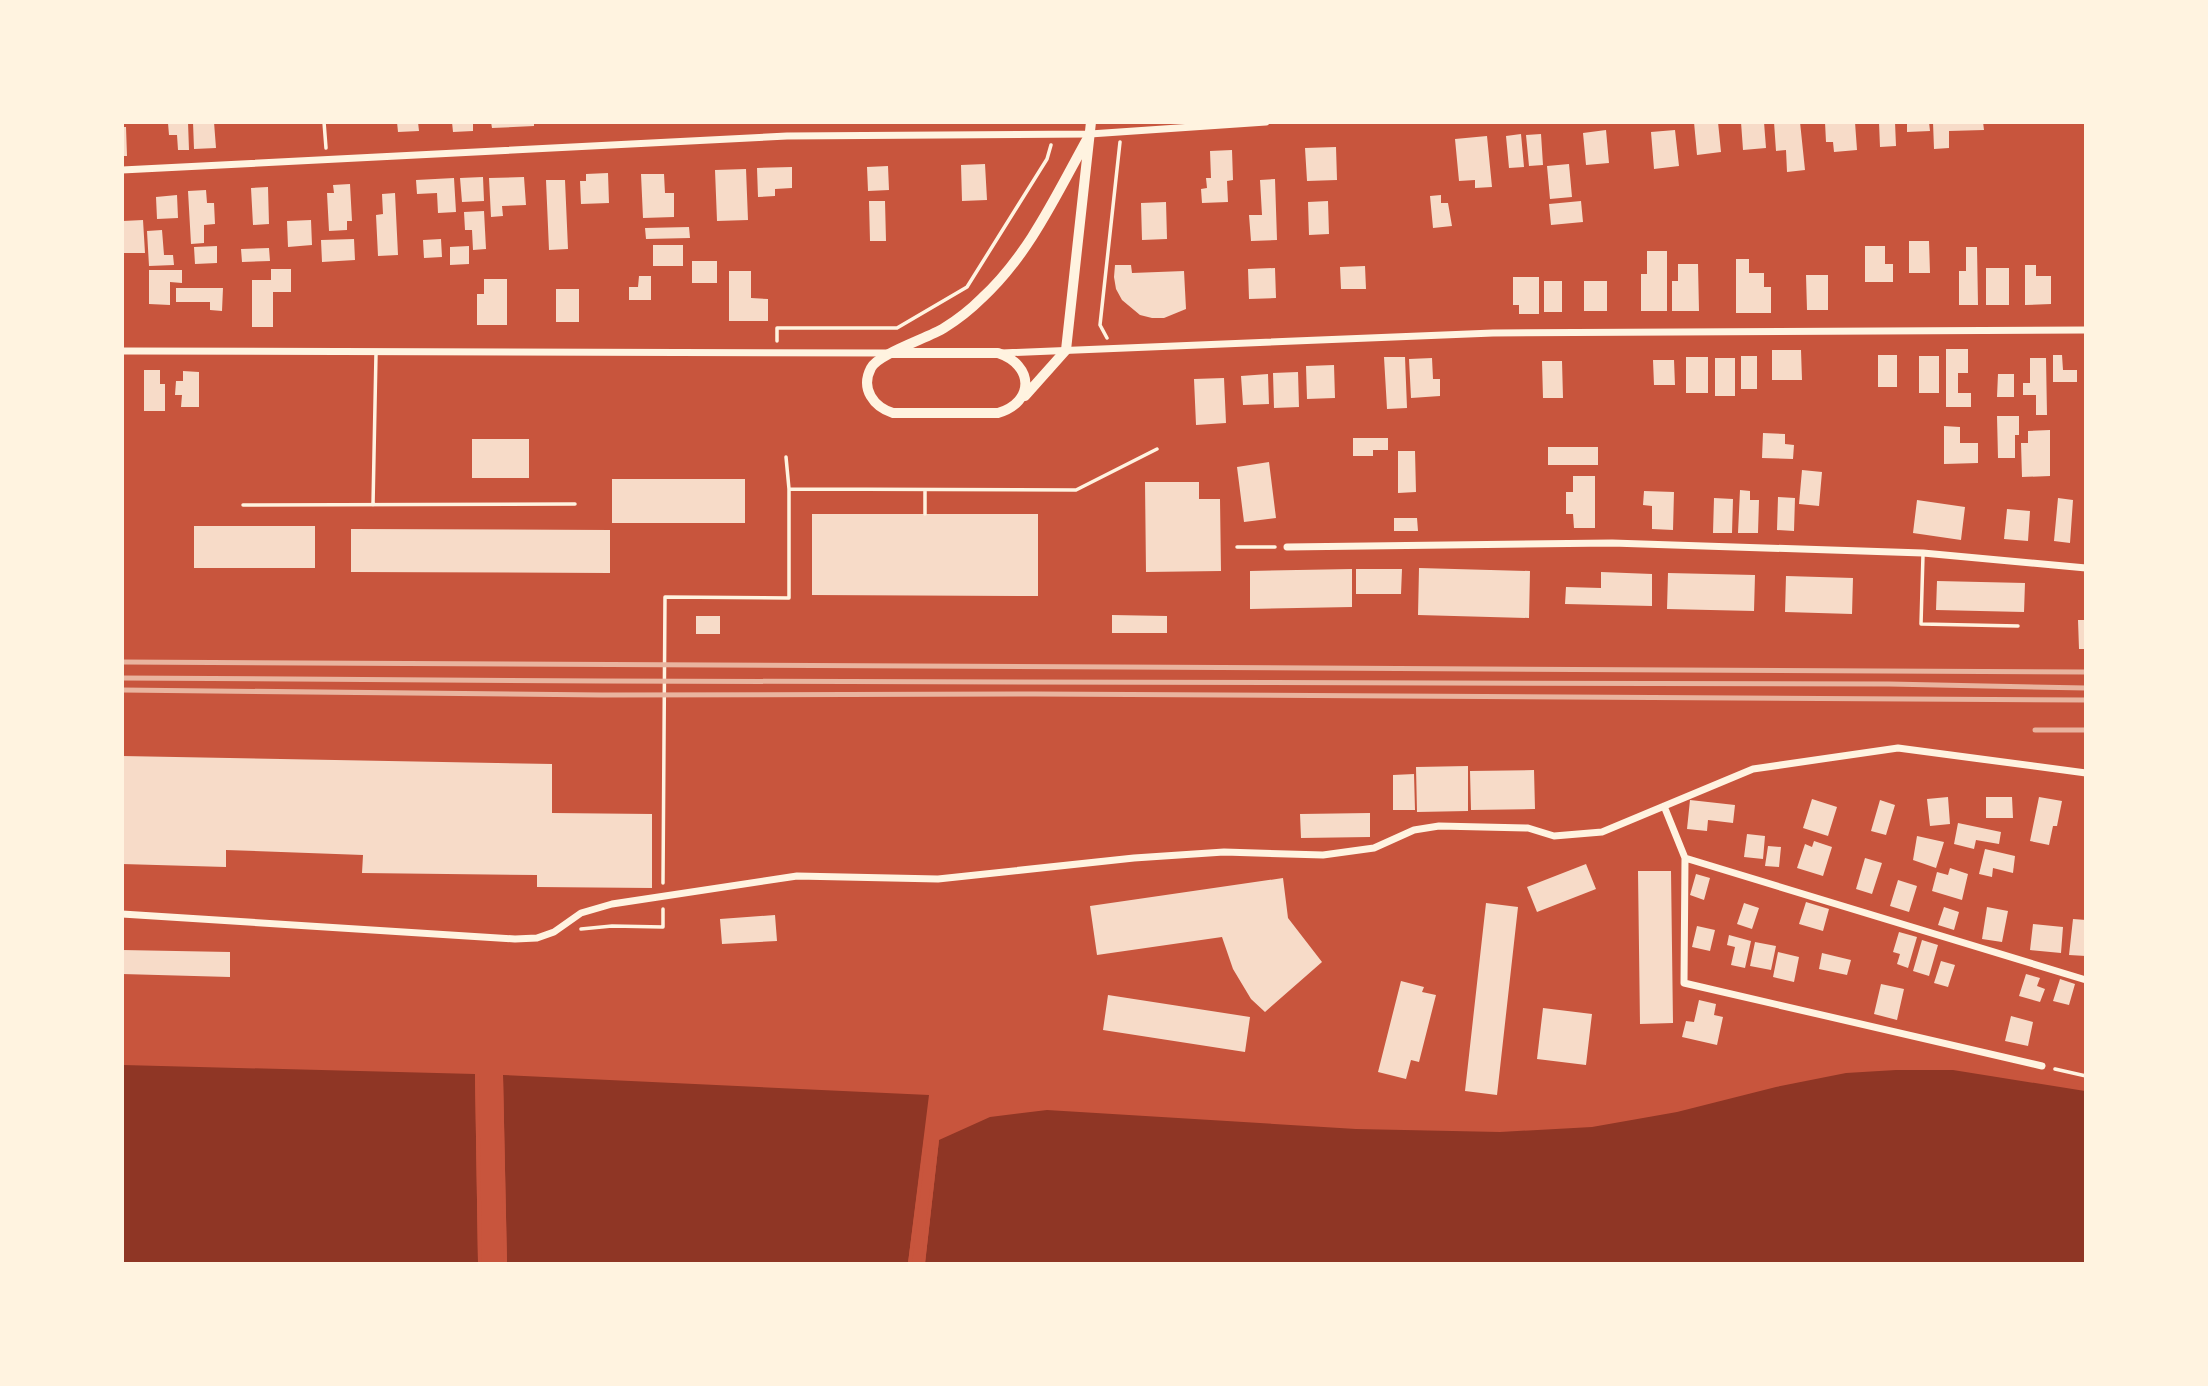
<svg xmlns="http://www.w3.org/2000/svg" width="2208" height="1386" font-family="Bitter,serif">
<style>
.water{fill:#8f3625}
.pier{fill:#c8553d}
.building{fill:#f7dbc8}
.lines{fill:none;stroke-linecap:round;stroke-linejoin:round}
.path{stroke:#fff3e0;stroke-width:3.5}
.service{stroke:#fff3e0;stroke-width:3.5}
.minor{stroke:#fff3e0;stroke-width:7}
.tertiary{stroke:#fff3e0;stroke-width:10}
.rail{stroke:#e9b49f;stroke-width:5}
</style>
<rect width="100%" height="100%" fill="#c8553d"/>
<path class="water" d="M123,1065L475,1074L478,1263L123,1264Z
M1896,1070H1953L2085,1091V1263L925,1264L939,1140L990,1117L1047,1110L1356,1129L1500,1132L1592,1127L1677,1112L1776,1087L1846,1073Z
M503,1075L929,1095L908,1263H507Z"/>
<path class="pier" d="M475,1074H479L482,1264L478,1263Z
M500,1075H503L507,1264H504Z
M924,1139H927L912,1264L908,1263Z
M936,1140H939L925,1263L921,1264Z"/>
<path class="building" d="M188,122L189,150H178L177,135H169L168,123Z
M193,122H214L216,148L194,149Z
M397,122H418L419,131L398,132Z
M452,122H473V131L453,132Z
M491,122H534V126L492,128Z
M1694,122H1718L1721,152L1697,155Z
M1741,122H1764L1766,148L1743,150Z
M1774,122H1800L1805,170L1787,172L1786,150L1776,151Z
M1825,122H1855L1857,150L1834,152L1833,142H1826Z
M1879,122H1895L1896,146L1880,147Z
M1907,122H1929L1930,131L1907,132Z
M1933,122H1983L1984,130L1949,131V148L1934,149Z
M122,127H126L127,156H122Z
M1606,130L1609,163L1586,165L1583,133Z
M1675,130L1679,166L1654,169L1651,132Z
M1521,134L1524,167L1509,168L1506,136Z
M1541,134L1543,165L1529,166L1526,135Z
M1487,136L1492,187L1475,188V180L1459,181L1455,139Z
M1336,147L1337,180L1307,181L1305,148Z
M1232,150L1233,180L1227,181L1228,202L1202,203L1201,189L1207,188L1206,178H1211L1210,151Z
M985,164L987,200L962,201L961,165Z
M1569,164L1572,197L1550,199L1547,166Z
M888,166L889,190L868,191L867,167Z
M792,167V188L775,189V196L758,197L757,168Z
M746,169L748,220L717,221L715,170Z
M608,173L609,203L581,204L580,181H586V174Z
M641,174H664L665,193H674V217L643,218Z
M483,177L484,201L462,202L460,178Z
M524,177L526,205L502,206L503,216L491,217L489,178Z
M454,178L456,212L438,213L437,193L417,194L416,180Z
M1275,179L1277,240L1251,241L1249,215H1262L1260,180Z
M546,180H565L568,249L549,250Z
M350,184L352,221H347V230L329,231L327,193H334L333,185Z
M268,187L269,224L253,225L251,188Z
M206,190L207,203H214L215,224L204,225V243L191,244L188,191Z
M395,193L398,255L378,256L376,215L383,214L382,194Z
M177,195L178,218L157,219L156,197Z
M1441,195V203H1448L1452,226L1433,228L1430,196Z
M869,201H885L886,241H870Z
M1328,201L1329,234L1309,235L1308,202Z
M1581,201L1583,222L1551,225L1549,204Z
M1166,202L1167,239L1142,240L1141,203Z
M484,211L486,249L473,250L472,230H465L464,212Z
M143,220L145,253H124L123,221Z
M311,220L312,245L288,247L287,221Z
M689,227L690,238L646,239L645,228Z
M162,230L164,255H173L174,265L149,266L147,231Z
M354,239L355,260L322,262L321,240Z
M441,239L442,257L424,258L423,240Z
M1909,241H1929L1930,273H1909Z
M653,245H683V266H653Z
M217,246V263L195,264L194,247Z
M469,246V264L450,265V247Z
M1865,246H1885V264H1893V282H1865Z
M1966,247H1977L1978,305H1959V271H1966Z
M269,248L270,261L242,262L241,249Z
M1647,251H1667V311H1641V274H1647Z
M1736,259H1749V273H1764V287H1771V313H1736Z
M692,261H717V283H692Z
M1678,264H1698L1699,311H1672V281H1678Z
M1115,265H1131L1132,273L1184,271L1186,309L1164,318H1152L1140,315L1122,300L1116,289L1114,277Z
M2025,265H2036V276H2051V304L2025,305Z
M1365,266L1366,289H1341L1340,267Z
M1275,268L1276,298L1249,299L1248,269Z
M1986,268H2009V305H1986Z
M271,269H291V292H273V327H252V280H271Z
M149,270H182V283L170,282V305L149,304Z
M729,271H751V298L768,299V321H729Z
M1806,275H1828V310H1807Z
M639,276H651V300H629V287H638Z
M1513,277H1539V314H1519V305H1513Z
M484,279H507V325H477V294H484Z
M1544,281H1562V312H1544Z
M1584,281H1607V311H1584Z
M176,288H223L222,311L210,310V302H176Z
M556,289H579V322H556Z
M1946,349H1968V373H1958V393H1971V407H1946Z
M1772,350H1801L1802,380H1772Z
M1878,355H1897V387H1878Z
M2053,355H2062L2063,370H2077V382H2053Z
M1741,356H1757V389H1741Z
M1919,356H1939V393H1919Z
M1384,357H1405L1407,408L1387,409Z
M1686,357H1708V393H1686Z
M1432,358L1433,379H1440V396L1411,398L1409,359Z
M1715,358H1735V396H1715Z
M2030,358H2046L2047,415H2036V395H2023V383H2030Z
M1653,360H1674L1675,385H1654Z
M1542,361H1562L1563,398H1543Z
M1334,365L1335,398L1307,399L1306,366Z
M144,370H160V384H165V411H144Z
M183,371L199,372V407H181L182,395H175L176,381H183Z
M1298,372L1299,407L1274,408L1273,373Z
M1268,374L1269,404L1243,405L1241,376Z
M1998,374H2014V397H1997Z
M1224,378L1226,423L1196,425L1194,379Z
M1997,416H2019V435H2015V458H1998Z
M1944,426L1960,427V443H1978V463L1944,464Z
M2050,430V476L2022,477L2021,443H2028V431Z
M1763,433L1785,434V444L1794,445L1793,459L1762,458Z
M1353,438H1388V450H1373V456H1353Z
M472,439H529V478H472Z
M1548,447H1598V465H1548Z
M1398,451H1415L1416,492L1398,493Z
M1269,462L1276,518L1244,522L1237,467Z
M1802,470L1822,472L1819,506L1799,504Z
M1573,476H1595V528H1574L1573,514H1566V492H1573Z
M612,479H745V523H612Z
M1145,482H1199V499H1220L1221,571L1146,572Z
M1740,490L1750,491V500H1759L1758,533H1738Z
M1644,491L1674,492L1673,530L1652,529V506L1643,505Z
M1778,497L1795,498L1794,531L1777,530Z
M1714,498L1733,499L1732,533H1713Z
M2058,498L2073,500L2070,543L2054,541Z
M1917,500L1965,507L1961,540L1913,533Z
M2007,509L2030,511L2028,541L2004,539Z
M812,514H1038V596L812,595Z
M1394,518H1417L1418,531H1394Z
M194,526H315V568H194Z
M351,529L610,530V573L351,572Z
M1419,568L1530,571L1529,618L1418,615Z
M1352,569V607L1250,609V571Z
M1356,569H1402L1401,594H1356Z
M1601,572L1652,574V606L1565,604L1566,587L1601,588Z
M1668,573L1755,575L1754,611L1667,609Z
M1786,576L1853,578L1852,614L1785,612Z
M1937,581L2025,583L2024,612L1936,610Z
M1112,615L1167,616V633H1112Z
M696,616H720V634H696Z
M2078,620H2086V649H2079Z
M122,756L552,764V813L652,814V888L537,887V875L362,873L363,855L226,850V867L122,864Z
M1468,766V811L1417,812L1416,767Z
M1534,770L1535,809L1471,810L1470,771Z
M1414,774L1415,810H1393V775Z
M1948,797L1950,824L1930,826L1927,799Z
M1986,797H2012L2013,818H1986Z
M2039,797L2062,801L2057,826H2053L2049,845L2030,841Z
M1812,799L1837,807L1828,836L1803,828Z
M1690,800L1735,805L1733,823L1708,820L1707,831L1687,829Z
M1880,800L1895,805L1886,835L1871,831Z
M1370,813V837L1301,838L1300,814Z
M1958,823L2001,832L1999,844L1976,840L1974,849L1954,844Z
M1747,834L1765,836L1763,859L1744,857Z
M1917,836L1944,842L1936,868L1913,860Z
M1814,841L1832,847L1823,876L1797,868L1805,844L1812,847Z
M1768,846L1781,847L1779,867L1765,866Z
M1985,849L2015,856L2013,873L1993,868L1992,877L1979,874Z
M1865,858L1882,863L1872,894L1856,889Z
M1586,864L1596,889L1537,912L1527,887Z
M1950,868L1968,874L1962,900L1932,891L1937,872L1948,875Z
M1638,871H1671L1673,1023L1640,1024Z
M1696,874L1710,878L1704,900L1690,895Z
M1283,878L1288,918L1322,962L1265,1012L1251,999L1233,969L1222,937L1097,955L1090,906Z
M1898,880L1917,886L1909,912L1890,906Z
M1806,902L1829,909L1823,931L1799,924Z
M1486,903L1518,907L1497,1095L1465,1091Z
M1744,903L1759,908L1752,929L1737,924Z
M1944,907L1959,912L1954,930L1938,925Z
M1987,907L2008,911L2002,942L1982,939Z
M775,915L777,941L722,944L720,919Z
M2073,919L2086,920V956L2069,955Z
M2033,924L2063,927L2061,953L2030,950Z
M1697,926L1715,930L1710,951L1692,947Z
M1899,932L1917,937L1908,968L1897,964L1900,954L1893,952Z
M1729,935L1751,941L1745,968L1731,965L1735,947L1727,945Z
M1922,940L1938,945L1929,976L1913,971Z
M1755,942L1776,946L1771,970L1750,966Z
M122,950L230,952V977L122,974Z
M1778,952L1799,957L1794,982L1773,977Z
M1822,953L1851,960L1847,975L1819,969Z
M1941,961L1955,965L1948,987L1934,983Z
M2026,974L2040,978L2037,986L2045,989L2040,1002L2019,996Z
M2060,979L2075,984L2069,1005L2053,1001Z
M1401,981L1424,987L1422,992L1436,995L1419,1062L1411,1060L1406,1079L1378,1072Z
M1881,984L1904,989L1897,1020L1874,1014Z
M1108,995L1250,1017L1245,1052L1103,1030Z
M1699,1000L1716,1004L1714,1015L1723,1017L1717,1045L1682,1037L1686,1021L1694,1022Z
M1543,1008L1592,1014L1586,1065L1537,1059Z
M2011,1016L2033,1022L2028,1046L2005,1041Z"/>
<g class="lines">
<path class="path" d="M324,122L326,148
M1107,338L1100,325L1120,142
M777,341V328H897L967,287L1047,159L1051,145
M789,489L1076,490L1157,449
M925,490V514
M1237,547H1275
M663,883L665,597L789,598V489L786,457
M581,929L612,926L663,927V909
M2055,1069L2086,1076"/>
<path class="service" d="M243,505L575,504
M373,505L376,354
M1923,555L1921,624L2018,626"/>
<path class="minor" d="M122,170L787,136L1090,134L1266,122
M122,351L888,353
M1002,353L1493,333L2086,330
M1287,547L1612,543L1923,553L2086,568
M1664,806L1685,858L1684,983L2042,1066
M1685,858L2086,980
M122,914L515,939L537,938L554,932L581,913L612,904L797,876L938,879L1134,858L1224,852L1323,855L1374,848L1414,830L1439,826L1528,828L1554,836L1602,832L1753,769L1898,748L2086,773"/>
<path class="tertiary" d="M893,353H998C1034,365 1035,402 998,413H893C874,407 860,389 871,368C878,354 928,338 944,328C957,320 971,309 982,298C1030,254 1058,191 1090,134
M1025,396L1066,350L1091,122"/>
<path class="rail" d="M122,662L2086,672
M122,678L602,681L1889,684L2086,688
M122,690L602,695L1035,694L2086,700
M2035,730H2086"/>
</g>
<rect width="2208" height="1386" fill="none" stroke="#fff3e0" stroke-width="248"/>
</svg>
